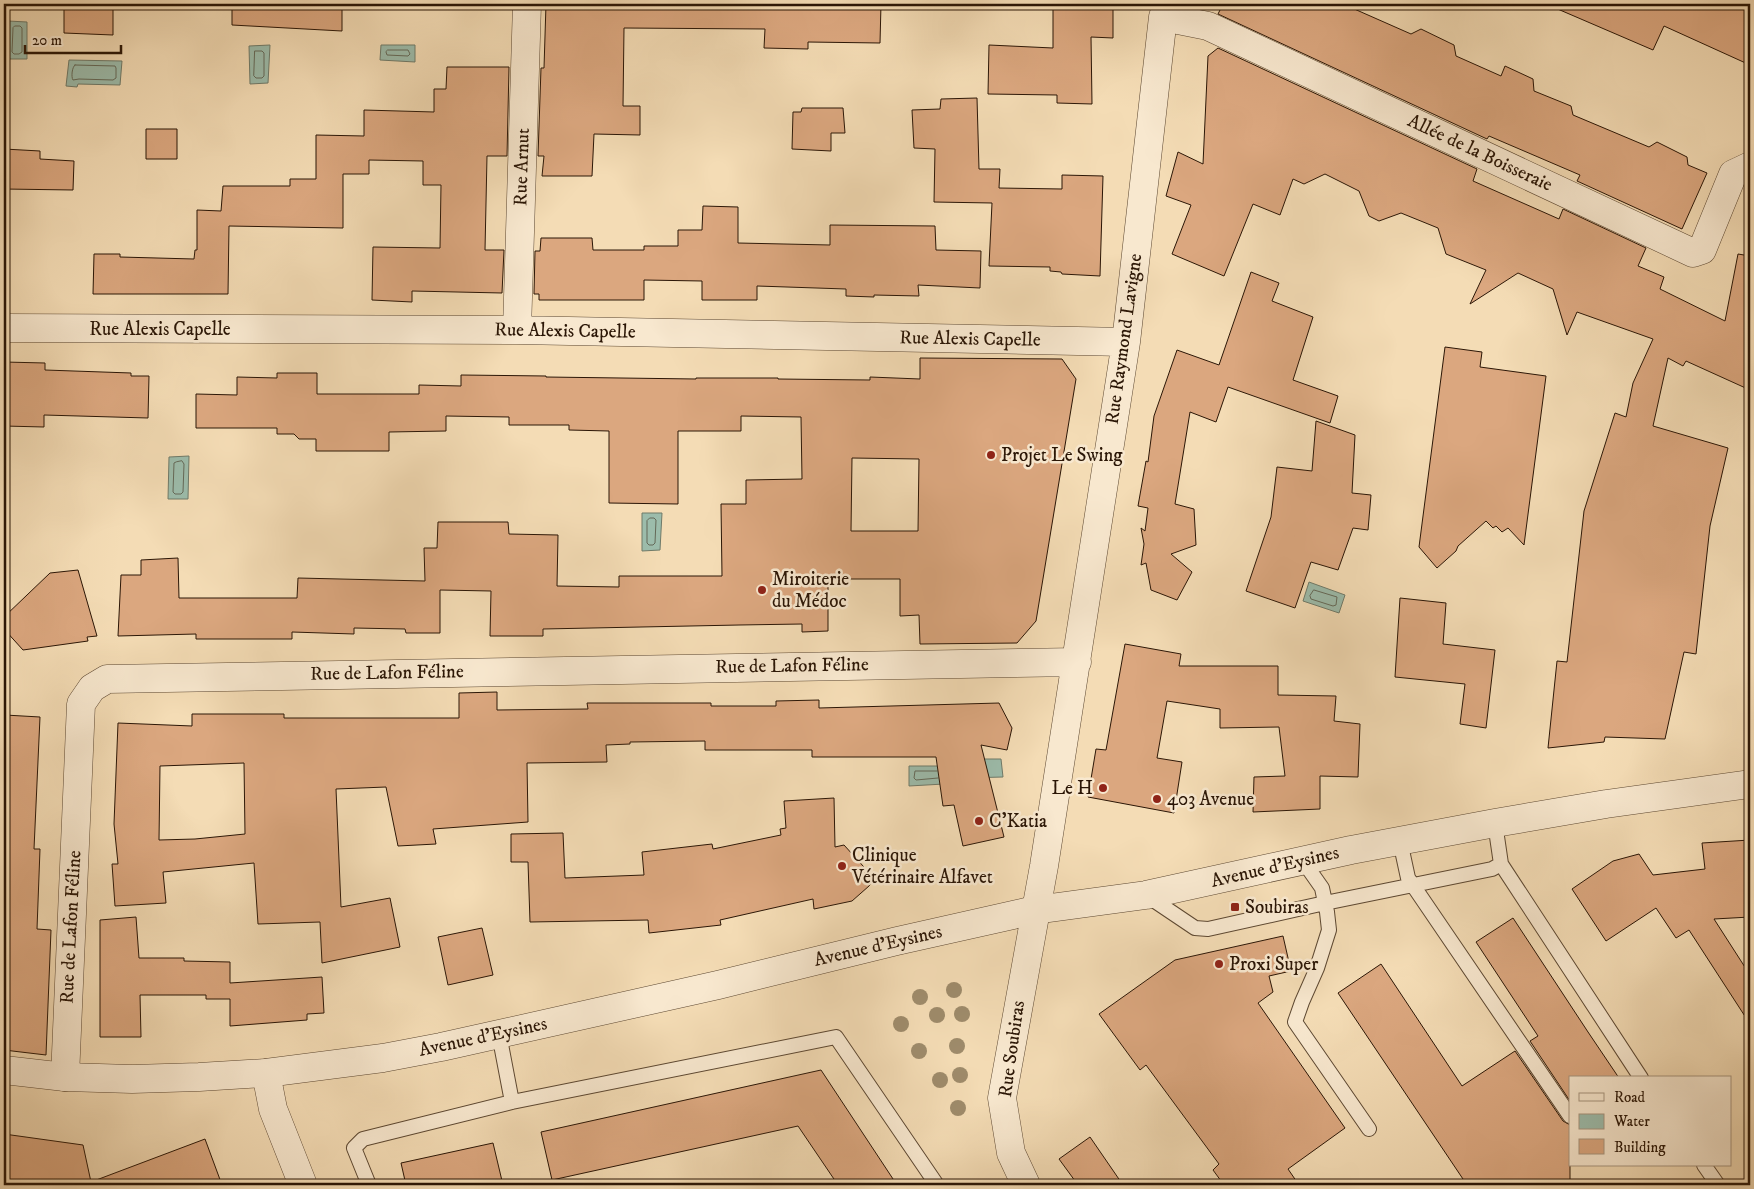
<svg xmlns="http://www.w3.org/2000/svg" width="1754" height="1189" font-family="'IM FELL DW Pica',serif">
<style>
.water{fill:#9cbcab;stroke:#6f7a69}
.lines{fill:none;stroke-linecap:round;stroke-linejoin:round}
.shore{stroke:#646958;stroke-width:1}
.building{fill:#dba77f;stroke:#2b1606;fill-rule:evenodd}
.service-casing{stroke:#5d4832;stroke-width:16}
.minor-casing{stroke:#5d4832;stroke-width:29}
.tertiary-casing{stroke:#5d4832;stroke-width:29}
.service{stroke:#f8e8cf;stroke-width:14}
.minor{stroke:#f8e8cf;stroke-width:28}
.tertiary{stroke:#f8e8cf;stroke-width:28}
.tree{fill:#9e8b6b}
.poi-dot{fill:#8f2418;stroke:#f8e8cf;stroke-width:2}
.labels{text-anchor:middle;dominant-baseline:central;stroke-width:5;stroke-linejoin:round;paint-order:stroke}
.street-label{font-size:19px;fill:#2b1606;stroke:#f8e8cf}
.poi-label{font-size:19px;fill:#2b1606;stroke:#f8e8cf;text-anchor:start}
</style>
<rect width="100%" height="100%" fill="#f4dcb5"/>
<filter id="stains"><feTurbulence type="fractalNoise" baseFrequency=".004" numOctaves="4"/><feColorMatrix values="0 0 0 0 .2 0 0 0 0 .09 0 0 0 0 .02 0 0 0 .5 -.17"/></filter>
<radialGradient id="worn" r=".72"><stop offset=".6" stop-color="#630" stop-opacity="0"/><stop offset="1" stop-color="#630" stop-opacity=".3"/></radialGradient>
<path class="water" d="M8,21L27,22V59H7Z
M270,45L268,83L250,84L249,46Z
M381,45H415V62L380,60Z
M69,60L122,61L120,85L78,84L77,87L66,86Z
M189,456L188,499H168L169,457Z
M642,513H662L660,550L642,551Z
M1309,582L1345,595L1339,613L1303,601Z
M964,759H1001L1003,777L965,778Z
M909,766H942L944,784L909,786Z"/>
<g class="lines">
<path class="shore" d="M15,26H20L22,28V52L19,54H14L12,52L13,28Z
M388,50H408L410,54L408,56L387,55L386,52Z
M255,51H262L264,53V76L262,78H256L254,76Z
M75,65L115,66L116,68V78L113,80L79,79L73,80C71,77 72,67 75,65Z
M182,461L184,464L183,492L181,494H175L173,492L174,463L176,462Z
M650,518H654L656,520L655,543L653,545H649L647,543V521Z
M1314,590L1337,597L1336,605L1333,606L1311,599L1310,596Z
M937,771H915L914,778L916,780L938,778"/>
</g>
<path class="building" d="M64,4H113V35L64,33Z
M232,4H342V31L232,25Z
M546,4H881L880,43L808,42V49L764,48L765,29L624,28L623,106H640V135L594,134L592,176H542L544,156H538L541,68H544Z
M1053,4H1113V38L1091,37L1092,104L1057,103V95L988,94L989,45L1053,48Z
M1223,4H1343L1411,34L1421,29L1454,45L1456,56L1501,76L1505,66L1533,79L1534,91L1571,106L1573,115L1649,147L1657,142L1687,157L1688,165L1707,173L1682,229L1577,181L1580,175L1489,136L1487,139L1218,14Z
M1546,4H1750V65L1664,26L1653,50Z
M1218,48L1477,169L1473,181L1559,219L1563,209L1646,248L1638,266L1664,277L1660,289L1725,321L1738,254L1750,256V390L1686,361L1683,366L1668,358L1653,426L1728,448L1710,526L1696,654L1684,652L1665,739L1605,737L1604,742L1548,748L1557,661L1567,662L1584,511L1615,413L1626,417L1633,383L1653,339L1577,312L1567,335L1553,289L1518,273L1470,304L1486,270L1446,254L1438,228L1401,213L1379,221L1369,216L1359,191L1325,174L1304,184L1293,179L1280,215L1253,204L1224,276L1172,254L1191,205L1166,196L1178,152L1203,164L1208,56Z
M447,67H509L507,156H487L485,250H504L502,293L412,291V302L372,300L373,247L440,248L441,185H423V161L369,160V174H343V228L229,226L228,294H93L94,254H120V257L194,259L195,250H197V210L221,211L223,186H290V179H316V135L364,136V110L434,112V89H446Z
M977,98L979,169H1000L999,188L1062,189V175L1103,176L1100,276L1062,274L1061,272L1050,271V267L989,266L992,203L934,202L935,149L914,148L912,110L940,109L941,99Z
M802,108H843L845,133H831V151L792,149L793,112H801Z
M146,129H177V159H146Z
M4,149L40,151V159L74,161L73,190L4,189Z
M703,206L738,207V243L830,245V225L935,226L936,250L981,251L980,288L918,285L919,296L874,295V297L846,296V289L757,286V300H702V281L644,280V300H539V294H534L535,251H540L541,238H592L593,250H644V246H678V230H702Z
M1251,272L1279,283L1272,301L1313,317L1293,380L1338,396L1330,423L1228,387L1216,422L1190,412L1175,504L1194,509L1196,545L1171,554L1192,572L1177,600L1151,590L1146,563L1141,565L1144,544L1141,528L1145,531L1148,508L1138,506L1146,461L1148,462L1154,416L1177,350L1219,365Z
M1445,347L1482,352L1480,367L1546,376L1524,545L1508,528L1502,532L1496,526L1493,528L1486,521L1458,546L1456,551L1437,568L1419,547Z
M920,358L1062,359L1076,379L1036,621L1017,643L920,644L919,615L900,616V579H828V631L802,632V624L739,625L543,629V636H490L491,591L440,590V633H406L405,629L354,628V634L292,632V639H196V634L118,636L121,575H141V560L178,558L179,598H297L298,578L425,581L424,548H437L438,522H508L509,534L558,535L557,586L619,587V576H722L721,504H746V480L802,479L801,417L741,416V431H678V504L609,503V431L569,430V425H509V417L446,416V431L389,432V451H316V439H299L294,434H277V428H196V394L237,395V377L277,378V373H317V394H419V385L461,386V375L546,376V377L696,379V378H778V379L870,380V377L920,379ZM852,458L919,459L918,531H851Z
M4,362L45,363V370L131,373V376H149L148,418L44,415V427L4,426Z
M1316,421L1355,435L1352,493L1371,495L1368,530L1353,528L1338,570L1311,562L1295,608L1246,591L1271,517L1277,467L1312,471Z
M78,570L97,636L87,637L88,641L23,650L4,629V617L50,573Z
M1400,598L1446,603L1443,644L1495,650L1486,728L1460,724L1465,684L1395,677Z
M1125,644L1181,654L1179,666H1278V695L1336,696L1334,721L1360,724L1358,777L1320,776V809L1253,812L1254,777L1285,776L1279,727L1220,728V709L1167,701L1157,758L1182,762L1174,813L1088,797L1096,749L1106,750Z
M497,692V710L588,709L587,703H711V706H776V701L819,700V708L999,703L1012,728L1007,750L981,745L1004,837L963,846L954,805L943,806L936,757H812V750H705V741L630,742V744L606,745L607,762L527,763L528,822L433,829L436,844L398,846L386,787L336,789L341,907L390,898L400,947L322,963L320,922L258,924L254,863L163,872L166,903L115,906L112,864H118L114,824L118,723L192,726V714H284V718H459V693ZM244,763L245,834L195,839L159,840L160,766Z
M5,715L40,717L34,849H40L37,929L51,930L46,1055L4,1050V732Z
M834,798L835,847L844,845L873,877L869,881L871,883L869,886L852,901L814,909L813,899L720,920L721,925L649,933L648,920L530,922L528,862H511V834L563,833L565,878L644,875L642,852L712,844L713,849L781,835L780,829L786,828L784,801Z
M1750,840V917L1714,919L1750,975V1024L1689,930L1676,938L1656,908L1606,941L1572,889L1613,861L1639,854L1653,875L1705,869L1702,843Z
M136,917L139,958H184V961L230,962V983L322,977L324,1013L307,1014V1020L230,1026V999H206V995H140L141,1037H100V920Z
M1513,918L1588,1032L1619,1078H1570V1101L1530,1041L1538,1036L1476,942Z
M482,928L493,975L448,985L438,937Z
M1283,936L1291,971L1269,976L1273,992L1258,1003L1345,1128L1288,1169L1299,1185H1224L1213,1170L1219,1164L1146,1065L1140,1070L1099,1014L1175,960Z
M1381,964L1462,1086L1515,1051L1563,1121L1570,1125V1185H1467L1338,993Z
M821,1070L897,1185H838L798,1126L552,1180L541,1132Z
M4,1134L83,1145L91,1182L205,1139L222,1185H4Z
M1090,1137L1123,1185H1078L1059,1159Z
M493,1143L503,1185H406L401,1163Z"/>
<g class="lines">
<g class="service-casing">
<path id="service" d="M1495,823L1501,864L1641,1078
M1400,841L1408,878L1570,1116
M1303,861L1322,888L1327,912L1329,930L1317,968L1302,1002L1295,1022L1369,1129
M1146,895L1195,928L1208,929L1325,903L1492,869L1501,864
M499,1034L512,1102
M1704,1165L1718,1185
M369,1185L354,1148L363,1139L512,1102L836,1037L937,1185"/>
</g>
<g class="minor-casing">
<path id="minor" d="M1163,17L1208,26L1693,253L1702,250L1733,174L1750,166
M4,328L517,330L1126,342
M517,330L527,4
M266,1073L273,1109L303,1185
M65,1077L81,704L92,688L107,679L1077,662
M1026,1185L1011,1153L1002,1098L1044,866L1126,342L1163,17L1167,4"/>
</g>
<g class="tertiary-casing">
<path id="tertiary" d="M4,1070L65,1077L132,1079L199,1077L266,1073L383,1058L441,1047L718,985L897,941L1035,910L1146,895L1351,850L1495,823L1606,804L1750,784"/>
</g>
<use href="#service" class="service"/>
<use href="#minor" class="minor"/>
<use href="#tertiary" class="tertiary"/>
</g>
<g class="tree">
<circle cx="954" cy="990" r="8"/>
<circle cx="920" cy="997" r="8"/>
<circle cx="962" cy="1014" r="8"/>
<circle cx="937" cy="1015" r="8"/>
<circle cx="901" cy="1024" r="8"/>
<circle cx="957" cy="1046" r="8"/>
<circle cx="919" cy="1051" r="8"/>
<circle cx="960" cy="1075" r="8"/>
<circle cx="940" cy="1080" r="8"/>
<circle cx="958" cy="1108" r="8"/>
</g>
<g class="poi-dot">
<circle cx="991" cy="455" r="5"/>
<circle cx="762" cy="590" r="5"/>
<circle cx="1103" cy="788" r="5"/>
<circle cx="1157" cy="799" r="5"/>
<circle cx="979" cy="821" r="5"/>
<circle cx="842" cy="866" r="5"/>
<rect x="1230" y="902" width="10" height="10" rx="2.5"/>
<circle cx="1219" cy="964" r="5"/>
</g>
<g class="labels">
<g class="street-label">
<text transform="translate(1480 153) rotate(25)">Allée de la Boisseraie</text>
<text transform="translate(522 167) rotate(-88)">Rue Arnut</text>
<text x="160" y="329">Rue Alexis Capelle</text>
<text transform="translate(565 331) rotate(1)">Rue Alexis Capelle</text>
<text transform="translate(970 339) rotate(1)">Rue Alexis Capelle</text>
<text transform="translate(1124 339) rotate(-82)">Rue Raymond Lavigne</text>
<text transform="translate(792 666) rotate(-1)">Rue de Lafon Féline</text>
<text transform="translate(387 673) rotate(-1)">Rue de Lafon Féline</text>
<text transform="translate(1275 867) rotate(-13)">Avenue d'Eysines</text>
<text transform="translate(71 927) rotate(-87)">Rue de Lafon Féline</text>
<text transform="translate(878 946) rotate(-13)">Avenue d'Eysines</text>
<text transform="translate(483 1037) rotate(-12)">Avenue d'Eysines</text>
<text transform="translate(1012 1049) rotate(-82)">Rue Soubiras</text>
</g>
<g class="poi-label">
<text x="1001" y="455">Projet Le Swing</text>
<text x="772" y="579">Miroiterie<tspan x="772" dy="22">du Médoc</tspan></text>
<text x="1093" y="788" text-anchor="end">Le H</text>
<text x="1167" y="799">403 Avenue</text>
<text x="989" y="821">C'Katia</text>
<text x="852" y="855">Clinique<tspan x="852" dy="22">Vétérinaire Alfavet</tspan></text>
<text x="1245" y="907">Soubiras</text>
<text x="1229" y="964">Proxi Super</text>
</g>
</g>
<rect width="1754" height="1189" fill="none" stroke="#f4dcb5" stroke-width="20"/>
<rect x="5" y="5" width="1744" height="1179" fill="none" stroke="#2b1606" stroke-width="2.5"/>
<rect x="10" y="10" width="1734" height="1169" fill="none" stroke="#2b1606"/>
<rect x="1569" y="1076" width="162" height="90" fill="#f8e8cf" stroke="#a6947f"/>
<rect x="1579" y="1093" width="25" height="8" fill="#f8e8cf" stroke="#a6947f"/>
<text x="1614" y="1102" font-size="15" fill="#2b1606">Road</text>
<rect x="1579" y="1114" width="25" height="15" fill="#9cbcab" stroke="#a6947f"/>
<text x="1614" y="1126" font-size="15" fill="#2b1606">Water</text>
<rect x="1579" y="1139" width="25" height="15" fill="#dba77f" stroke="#a6947f"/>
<text x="1614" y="1152" font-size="15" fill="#2b1606">Building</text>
<path d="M25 45v8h96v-8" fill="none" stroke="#2b1606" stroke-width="2.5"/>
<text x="32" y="45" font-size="15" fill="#2b1606" stroke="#f8e8cf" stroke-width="4" paint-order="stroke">20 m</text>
<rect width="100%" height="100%" filter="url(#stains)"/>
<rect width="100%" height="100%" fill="url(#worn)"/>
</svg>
